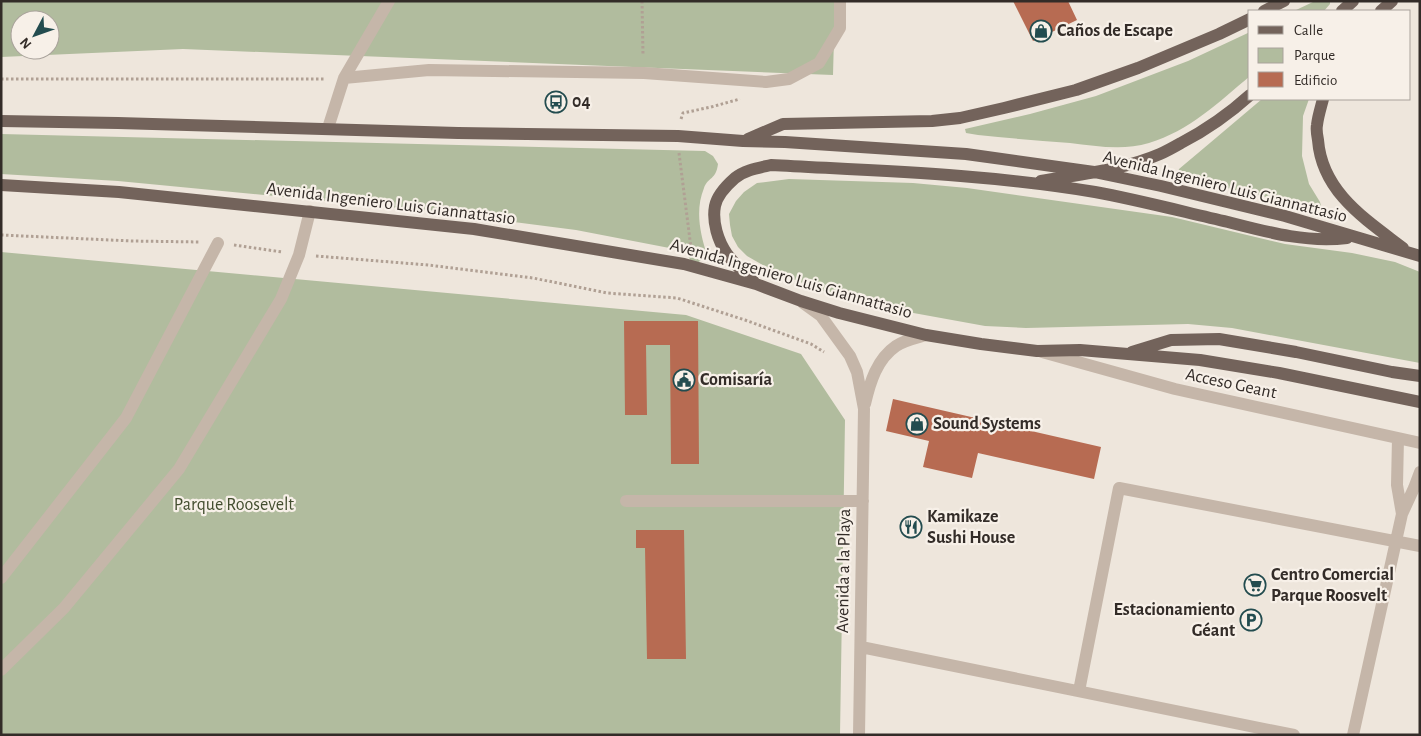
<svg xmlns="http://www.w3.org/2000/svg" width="1421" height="736" font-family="'Alegreya Sans',sans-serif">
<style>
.green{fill:#b1bc9e;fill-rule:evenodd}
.building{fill:#b76b52}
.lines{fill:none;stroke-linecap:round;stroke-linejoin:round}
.path{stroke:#b0a094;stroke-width:3;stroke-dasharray:2.5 2.5;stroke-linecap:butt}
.minor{stroke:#c5b6a9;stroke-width:12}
.major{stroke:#73635b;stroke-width:12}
.labels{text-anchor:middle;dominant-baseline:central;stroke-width:4.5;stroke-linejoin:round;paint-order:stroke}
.poi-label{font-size:18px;font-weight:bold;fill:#332c28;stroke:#f7f0e8;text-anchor:start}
.street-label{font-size:18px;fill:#332c28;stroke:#f7f0e8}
.park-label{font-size:18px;fill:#434e2f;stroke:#f7f0e8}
</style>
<rect width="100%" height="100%" fill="#eee6dc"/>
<path class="green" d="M1,1H835L833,75L183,49L1,57ZM20,20H50V50H20Z
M1315,1H1330V4L1324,11H1294Z
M1250,32V76C1219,102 1189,131 1149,143C1123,151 1096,146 1070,143C1039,141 1009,138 978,135L966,133L965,129L1030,114L1096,96L1188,61Z
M1262,99H1309L1303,116L1302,156L1309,184L1320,202L1321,206C1314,212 1304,206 1297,204L1183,178L1178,173L1179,169L1204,148Z
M1,134L705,151L713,156L718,164C716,180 708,177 704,188C695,210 700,233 707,255L694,266L685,251L576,230L420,210L118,181L1,174Z
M789,179L913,183L967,188L1172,217L1285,244L1352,253L1395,262L1420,272V363L1232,328L1188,324L1026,328L985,326L886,308L823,291L775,272L747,256L738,247L732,236L730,225L729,214L736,201L744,192L757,183Z
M1,252L686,315L801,354L845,420L840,735H1Z"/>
<path class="building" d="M1013,1H1068L1077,20L1033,41Z
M624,321H698L699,464H671L670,345H646L647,415H625Z
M893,399L1101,447L1094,479L978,453L972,478L923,467L929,441L886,431Z
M636,530H684L686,659H647L645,548H636Z"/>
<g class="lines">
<path class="path" d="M642,1L643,55
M1,79H326
M681,119L683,113L711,107L740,99
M679,153L691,248
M1,235L132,241L200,242
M234,245L282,252
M316,256L428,265L533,278L607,293L677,298L745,320L811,344L824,352"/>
<path class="minor" d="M344,78L429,70L644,73L766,82L789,79L819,63L840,28V1
M328,128L344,78L389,1
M803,303L821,316L850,356L857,372L864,409L859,735
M1042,352L1175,389L1420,443
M865,404C870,382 877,359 896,346C905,340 916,338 926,335
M1398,438L1397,485L1402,514
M626,501H863
M1,578L126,418L218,243
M861,647L1294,735
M1,670L64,608L179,469L281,299L299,255L310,211
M1079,691L1119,488L1420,546
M1353,735L1402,514L1414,488L1420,472"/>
<path class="major" d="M1264,11L1284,1
M1342,11L1353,1
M1381,11L1392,1
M1323,99C1321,107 1318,116 1317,125C1316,130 1317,135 1318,140C1322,192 1365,219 1403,248
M1,121L118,123L458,133L678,136L743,141L785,142L966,154L1094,172L1161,186L1285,216L1420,256
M748,139L783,124L932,121L960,118L1004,108L1076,90L1138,68L1219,34L1250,19
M1041,181C1081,174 1123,170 1160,154C1167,151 1174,147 1181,143C1206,130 1229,114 1250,95
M1,185L119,192L474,229L684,264L756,284L801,301L839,313L926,335L981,344L1037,351L1080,350L1200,360L1279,373L1420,402
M754,282C745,273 734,264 727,254C718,241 712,222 715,206C717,196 727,185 735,178C745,170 758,168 771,165C879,171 988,174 1095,192C1139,200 1184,212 1228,222C1267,232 1306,243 1347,238
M1132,352L1171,340L1219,339L1296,352L1392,372L1420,376"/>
</g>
<defs>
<g id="shop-ring" transform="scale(1.125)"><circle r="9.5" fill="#f7f0e8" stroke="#234c4f" stroke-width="1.5"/><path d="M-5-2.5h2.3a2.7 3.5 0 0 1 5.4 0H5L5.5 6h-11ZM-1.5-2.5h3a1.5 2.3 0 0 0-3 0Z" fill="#234c4f"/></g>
<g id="bus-ring" transform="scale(1.125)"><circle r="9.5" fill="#f7f0e8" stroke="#234c4f" stroke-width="1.5"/><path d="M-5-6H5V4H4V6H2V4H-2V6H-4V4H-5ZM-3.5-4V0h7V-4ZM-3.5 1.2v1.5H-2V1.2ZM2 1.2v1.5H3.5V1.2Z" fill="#234c4f"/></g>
<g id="civic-ring" transform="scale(1.125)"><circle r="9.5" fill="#f7f0e8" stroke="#234c4f" stroke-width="1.5"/><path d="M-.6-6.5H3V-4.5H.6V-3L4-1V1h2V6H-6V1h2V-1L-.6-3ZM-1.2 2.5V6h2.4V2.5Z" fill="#234c4f"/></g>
<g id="restaurant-ring" transform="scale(1.125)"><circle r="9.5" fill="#f7f0e8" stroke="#234c4f" stroke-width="1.5"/><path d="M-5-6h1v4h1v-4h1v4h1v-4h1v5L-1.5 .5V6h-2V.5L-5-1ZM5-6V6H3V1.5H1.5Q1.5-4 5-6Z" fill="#234c4f"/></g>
<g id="supermarket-ring" transform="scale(1.125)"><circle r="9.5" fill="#f7f0e8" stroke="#234c4f" stroke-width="1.5"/><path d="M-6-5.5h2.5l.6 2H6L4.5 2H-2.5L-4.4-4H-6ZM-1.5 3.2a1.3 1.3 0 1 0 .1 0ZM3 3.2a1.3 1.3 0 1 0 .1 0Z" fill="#234c4f"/></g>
<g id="parking-ring" transform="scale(1.125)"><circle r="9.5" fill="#f7f0e8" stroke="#234c4f" stroke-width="1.5"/><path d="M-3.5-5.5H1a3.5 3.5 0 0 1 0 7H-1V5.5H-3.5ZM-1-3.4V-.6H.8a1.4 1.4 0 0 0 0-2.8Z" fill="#234c4f"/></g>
</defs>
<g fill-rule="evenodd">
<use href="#shop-ring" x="1041" y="31"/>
<use href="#bus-ring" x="556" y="102"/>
<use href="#civic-ring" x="684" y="380"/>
<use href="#shop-ring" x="917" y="424"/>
<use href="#restaurant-ring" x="911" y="527"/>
<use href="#supermarket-ring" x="1255" y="585"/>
<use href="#parking-ring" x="1251" y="620"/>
</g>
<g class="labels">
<g class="poi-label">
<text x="1057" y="31">Caños de Escape</text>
<text x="572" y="102">04</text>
<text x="700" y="380">Comisaría</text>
<text x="933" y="424">Sound Systems</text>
<text x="927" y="517">Kamikaze<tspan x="927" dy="21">Sushi House</tspan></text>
<text x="1271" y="575">Centro Comercial<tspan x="1271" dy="21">Parque Roosvelt</tspan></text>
<text x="1235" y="610" text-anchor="end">Estacionamiento<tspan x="1235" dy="21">Géant</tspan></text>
</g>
<g class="street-label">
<text transform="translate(1225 187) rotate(14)">Avenida Ingeniero Luis Giannattasio</text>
<text transform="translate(391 204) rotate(7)">Avenida Ingeniero Luis Giannattasio</text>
<text transform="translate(791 279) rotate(16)">Avenida Ingeniero Luis Giannattasio</text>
<text transform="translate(1231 384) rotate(12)">Acceso Geant</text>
<text transform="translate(844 571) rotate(-89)">Avenida a la Playa</text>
</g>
<g class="park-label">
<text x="234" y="505">Parque Roosevelt</text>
</g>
</g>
<rect width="1421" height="736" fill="none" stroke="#332c28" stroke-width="5"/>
<rect x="1248" y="10" width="162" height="90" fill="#f7f0e8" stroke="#a9a29b"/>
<rect x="1258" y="26" width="25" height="8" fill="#73635b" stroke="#a9a29b"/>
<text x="1294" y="35" font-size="15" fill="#332c28">Calle</text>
<rect x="1258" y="48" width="25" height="15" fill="#b1bc9e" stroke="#a9a29b"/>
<text x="1294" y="60" font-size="15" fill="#332c28">Parque</text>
<rect x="1258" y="72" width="25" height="15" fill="#b76b52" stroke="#a9a29b"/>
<text x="1294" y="85" font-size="15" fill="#332c28">Edificio</text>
<g transform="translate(35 35) rotate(229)"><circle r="24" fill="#f7f0e8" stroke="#a9a29b"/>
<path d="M0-4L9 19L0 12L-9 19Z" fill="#234c4f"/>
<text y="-8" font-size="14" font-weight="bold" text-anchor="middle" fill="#332c28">N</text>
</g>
</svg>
